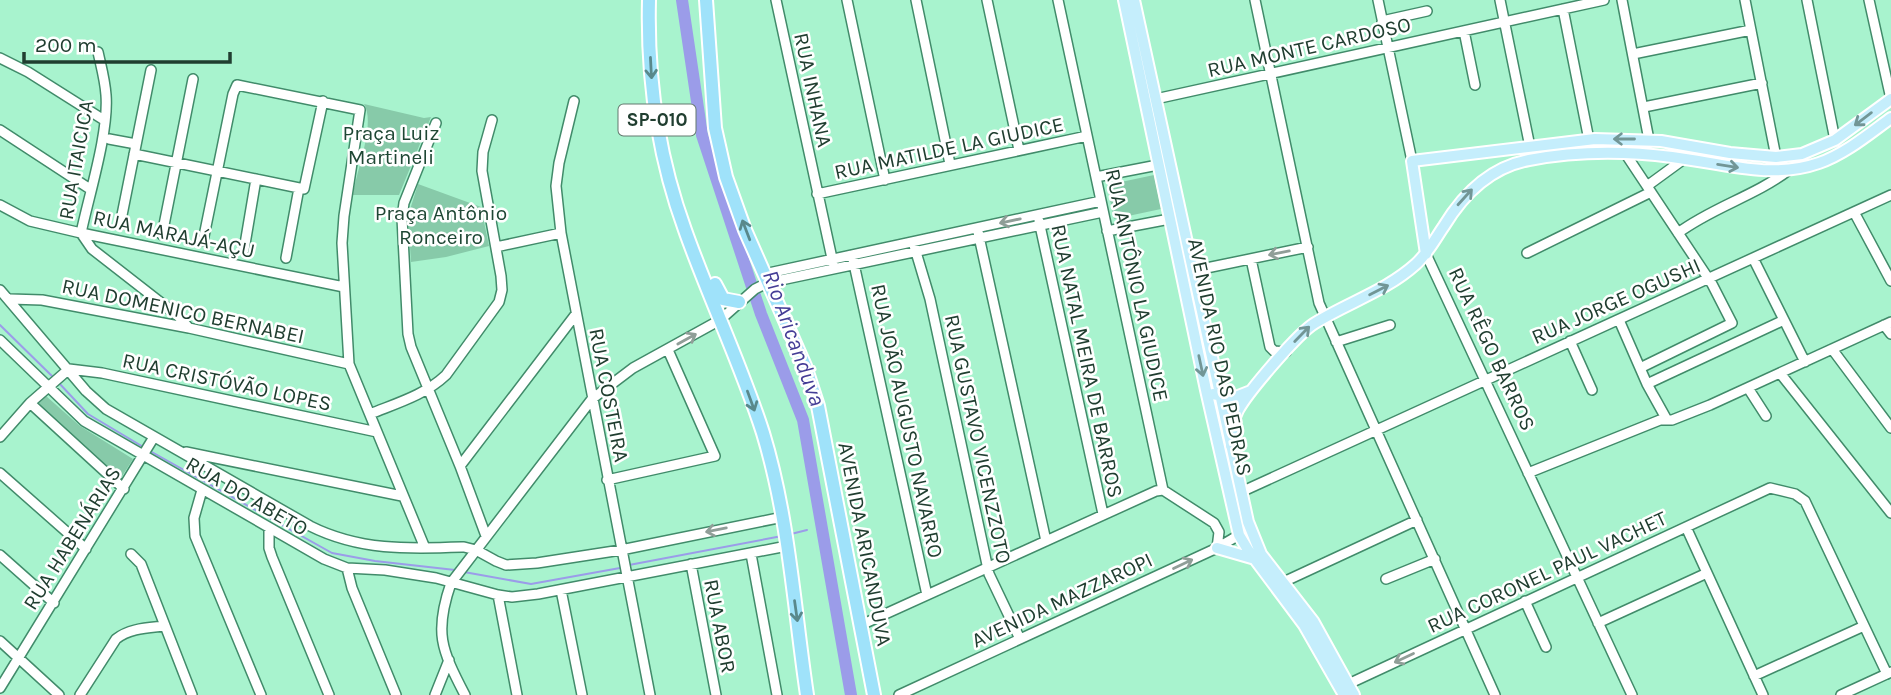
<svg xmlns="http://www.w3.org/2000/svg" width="1891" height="695" font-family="Karla,sans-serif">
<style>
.green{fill:#87caa9}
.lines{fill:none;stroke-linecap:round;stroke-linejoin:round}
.stream{stroke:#9b9ce9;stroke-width:2}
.river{stroke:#9b9ce9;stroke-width:12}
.minor-casing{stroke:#418b6a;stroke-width:12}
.major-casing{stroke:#fff;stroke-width:14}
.highway-casing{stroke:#fff;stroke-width:16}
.minor{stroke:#fff;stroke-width:9}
.major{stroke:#c5eefc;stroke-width:10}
.highway{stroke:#9fe2fa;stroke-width:12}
.oneway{stroke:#59888b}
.oneway2{stroke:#729696}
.oneway3{stroke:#909e98}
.labels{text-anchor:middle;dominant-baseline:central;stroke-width:5;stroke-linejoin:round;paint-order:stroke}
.shield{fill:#fff;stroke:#63786e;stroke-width:2}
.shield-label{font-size:19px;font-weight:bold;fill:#203e30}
.street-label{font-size:21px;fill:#203e30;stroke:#fff}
.park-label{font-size:21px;fill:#1e4734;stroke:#fff}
.water-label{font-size:23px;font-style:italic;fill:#443d96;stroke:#fff}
</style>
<rect width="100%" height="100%" fill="#a8f3ce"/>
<path class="green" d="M364,104L424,118L431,117L399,195H353C356,171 376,124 364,104Z
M1154,175L1161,209L1114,219L1107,185Z
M418,184L481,207L489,246L446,257L411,262L408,216Z
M46,396L80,426L133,459L121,478L39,403Z"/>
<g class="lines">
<path class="stream" d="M0,325L54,378
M58,382L88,414L145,448
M150,451L332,553L375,561L455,570
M791,534L807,530
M629,565L782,536
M464,572L531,584L620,568"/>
<path class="river" d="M682,0L702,135L761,314L803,420L851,695"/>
<g class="minor-casing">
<path id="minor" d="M776,0L833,263
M847,0L885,180
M916,0L950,164
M987,0L1019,150
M1058,0L1163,490L1214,523L1219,532L1217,548
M1255,0L1319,303L1495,695
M1378,0L1412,161
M1500,0L1530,147
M1622,0L1649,140
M1745,0L1776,157
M1807,0L1835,140
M1869,0L1891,99
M1563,9L1589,140
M1382,21L1427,11
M1464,31L1475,85
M98,52C101,66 105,80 106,95C109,132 89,195 81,233L92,249L178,316L189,328
M1633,54L1751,30
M0,58L28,72L104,120
M1151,100L1604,0
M574,101L559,163L556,186L561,233L650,695
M1644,107L1762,83
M436,123L404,203L402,218L408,334L411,347L460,466L486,536
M0,130L90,189
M109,139L136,144
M1625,153L1712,284L1732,323L1640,368
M134,154L304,189L323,101
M1096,177L1163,164
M1647,186L1684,159
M817,194L1087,136
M0,205L30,221L81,233L344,287
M1854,212L1891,281
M1039,221L1103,514
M120,225L151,70
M1107,231L1180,217
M978,232L1046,541
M1678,233C1713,207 1755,196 1789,170
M162,235L193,79
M203,241L233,94L237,85L360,110L344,216L342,243L349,364L425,548
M913,242L930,299L989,574L1020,639
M496,247L561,233
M244,250L256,179
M1527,253L1651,192
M1426,254L1632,695
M852,255L927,595
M286,258L299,188
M1753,258L1805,362
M1251,259L1270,347L1274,351L1286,352
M1192,271L1308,247
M764,274L1101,201
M0,290L86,391L106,409L310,526C360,551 408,549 464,547L476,550L496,561L506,565L537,563L621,550L783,517
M10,299L42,300L189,328L349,364
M1619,320L1647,384L1667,420
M1884,325L1891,334
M0,340L84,421L324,559L347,568L385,570L436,578L498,595L512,597L538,594L787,546
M1570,341L1592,390
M1336,342L1390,325
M1832,349L1891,428
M69,369L102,373L377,432
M1780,373L1891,513
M1647,384L1784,320
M1748,388L1766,416
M30,403L124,489
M370,414C397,403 425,395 446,375L499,302L502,290L501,276L482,171L483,152L492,120
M0,437L30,403L69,369
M186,452L402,496
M460,466L576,314
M0,473L86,549
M1528,473L1660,420H1672L1710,405L1891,322
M607,480L715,456L668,350
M202,490L194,518L195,536L261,695
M1241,492L1891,195
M1686,527L1763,695
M269,529V548L272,557L329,695
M131,554L141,564L192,695
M751,554L777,695
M0,555L54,603
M691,564L716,695
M347,568L352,588L396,695
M1386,579L1435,559
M1277,585L1417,520
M561,590L582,695
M498,595L517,695
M1525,601L1546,647
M1598,623L1707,573
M861,625L1156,491L1163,490
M0,641L59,695
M1754,676L1864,626
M1344,686L1770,488L1795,494L1805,501L1887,674
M0,688L154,437
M80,695L116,639C130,628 148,628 165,626
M435,695L449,660
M465,695C441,649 434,632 451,583L592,399L633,368L720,320L755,289L767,283L1103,212
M899,695L1217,548L1239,535
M1841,695L1891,672"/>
</g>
<g class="major-casing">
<path id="major" d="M1124,0L1206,390L1239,535L1248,550L1304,625L1344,695
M1134,0L1248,522L1261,554L1313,621L1354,695
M1426,254L1412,161L1595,139L1661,141L1730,153L1776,157L1802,154L1835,140L1891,99
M1213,394L1233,398L1251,391
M1231,446C1232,434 1232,421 1238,410C1248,392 1298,333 1315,323C1349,302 1386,291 1416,264C1428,253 1435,239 1444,226C1464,193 1491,167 1529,160C1576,151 1625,151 1672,157C1721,163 1771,180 1819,163C1845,154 1869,134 1891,118
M1217,548L1255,559"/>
</g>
<g class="highway-casing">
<path id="highway" d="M649,0C647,79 658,156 685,230C709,298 741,364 763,433C789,518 794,608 807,695
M706,0L715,128L726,177L745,230L805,366L818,406L874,695
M715,284L723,299L739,302"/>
</g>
<use href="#minor" class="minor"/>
<use href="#major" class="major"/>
<use href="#highway" class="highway"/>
</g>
<defs><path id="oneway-shaft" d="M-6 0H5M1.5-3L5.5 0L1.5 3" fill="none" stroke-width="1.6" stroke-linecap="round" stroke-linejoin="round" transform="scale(1.75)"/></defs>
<g class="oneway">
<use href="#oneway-shaft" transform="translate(651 68) rotate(87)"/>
<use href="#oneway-shaft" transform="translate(746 230) rotate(-111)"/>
<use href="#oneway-shaft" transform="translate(751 401) rotate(70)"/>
<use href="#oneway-shaft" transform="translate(796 611) rotate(82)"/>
</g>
<g class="oneway2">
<use href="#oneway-shaft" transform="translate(1863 119) rotate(143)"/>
<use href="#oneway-shaft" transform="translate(1624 139) rotate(180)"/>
<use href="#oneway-shaft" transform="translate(1728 166) rotate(9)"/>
<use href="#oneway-shaft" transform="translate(1465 197) rotate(-48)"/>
<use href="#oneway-shaft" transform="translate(1379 290) rotate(-27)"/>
<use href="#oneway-shaft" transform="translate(1302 334) rotate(-46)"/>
<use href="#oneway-shaft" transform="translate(1201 366) rotate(78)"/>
</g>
<g class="oneway3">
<use href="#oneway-shaft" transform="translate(1010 221) rotate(168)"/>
<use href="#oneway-shaft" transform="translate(1279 253) rotate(169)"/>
<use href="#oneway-shaft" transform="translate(687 339) rotate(-29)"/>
<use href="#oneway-shaft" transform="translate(716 530) rotate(169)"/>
<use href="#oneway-shaft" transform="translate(1183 564) rotate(-25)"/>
<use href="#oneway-shaft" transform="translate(1404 658) rotate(155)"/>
</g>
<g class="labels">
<rect class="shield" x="618.5" y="104.5" width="77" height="31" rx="5"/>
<g class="shield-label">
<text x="657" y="120">SP-010</text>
</g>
<g class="street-label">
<text transform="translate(1309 47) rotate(-13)">RUA MONTE CARDOSO</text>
<text transform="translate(813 90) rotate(78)">RUA INHANA</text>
<text transform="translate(949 148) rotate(-12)">RUA MATILDE LA GIUDICE</text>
<text transform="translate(76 160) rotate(-80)">RUA ITAICICA</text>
<text transform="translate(174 234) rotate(12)">RUA MARAJÁ-AÇU</text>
<text transform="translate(1137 285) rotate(78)">RUA ANTÔNIO LA GIUDICE</text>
<text transform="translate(1616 301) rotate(-24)">RUA JORGE OGUSHI</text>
<text transform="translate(183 311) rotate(12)">RUA DOMENICO BERNABEI</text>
<text transform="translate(1492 349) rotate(65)">RUA RÊGO BARROS</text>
<text transform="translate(1220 357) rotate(78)">AVENIDA RIO DAS PEDRAS</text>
<text transform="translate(1087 361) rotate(78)">RUA NATAL MEIRA DE BARROS</text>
<text transform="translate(227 382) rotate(12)">RUA CRISTÓVÃO LOPES</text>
<text transform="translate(609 395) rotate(79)">RUA COSTEIRA</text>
<text transform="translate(907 421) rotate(78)">RUA JOÃO AUGUSTO NAVARRO</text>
<text transform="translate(978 439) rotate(78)">RUA GUSTAVO VICENZZOTO</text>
<text transform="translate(247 496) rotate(30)">RUA DO ABETO</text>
<text transform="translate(72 538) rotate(-58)">RUA HABENÁRIAS</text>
<text transform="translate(865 544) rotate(79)">AVENIDA ARICANDUVA</text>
<text transform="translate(1547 572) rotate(-25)">RUA CORONEL PAUL VACHET</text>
<text transform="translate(1062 600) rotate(-25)">AVENIDA MAZZAROPI</text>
<text transform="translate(720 626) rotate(79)">RUA ABOR</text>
</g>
<g class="park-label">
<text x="391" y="133">Praça Luiz<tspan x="391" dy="24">Martineli</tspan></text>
<text x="441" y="213">Praça Antônio<tspan x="441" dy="24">Ronceiro</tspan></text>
</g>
<g class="water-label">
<text transform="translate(794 338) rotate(70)">Rio Aricanduva</text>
</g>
</g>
<path d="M24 52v10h206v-10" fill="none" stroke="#203e30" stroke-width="3.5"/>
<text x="35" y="52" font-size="21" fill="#203e30" stroke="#ffffff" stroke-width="5" paint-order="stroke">200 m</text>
</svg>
